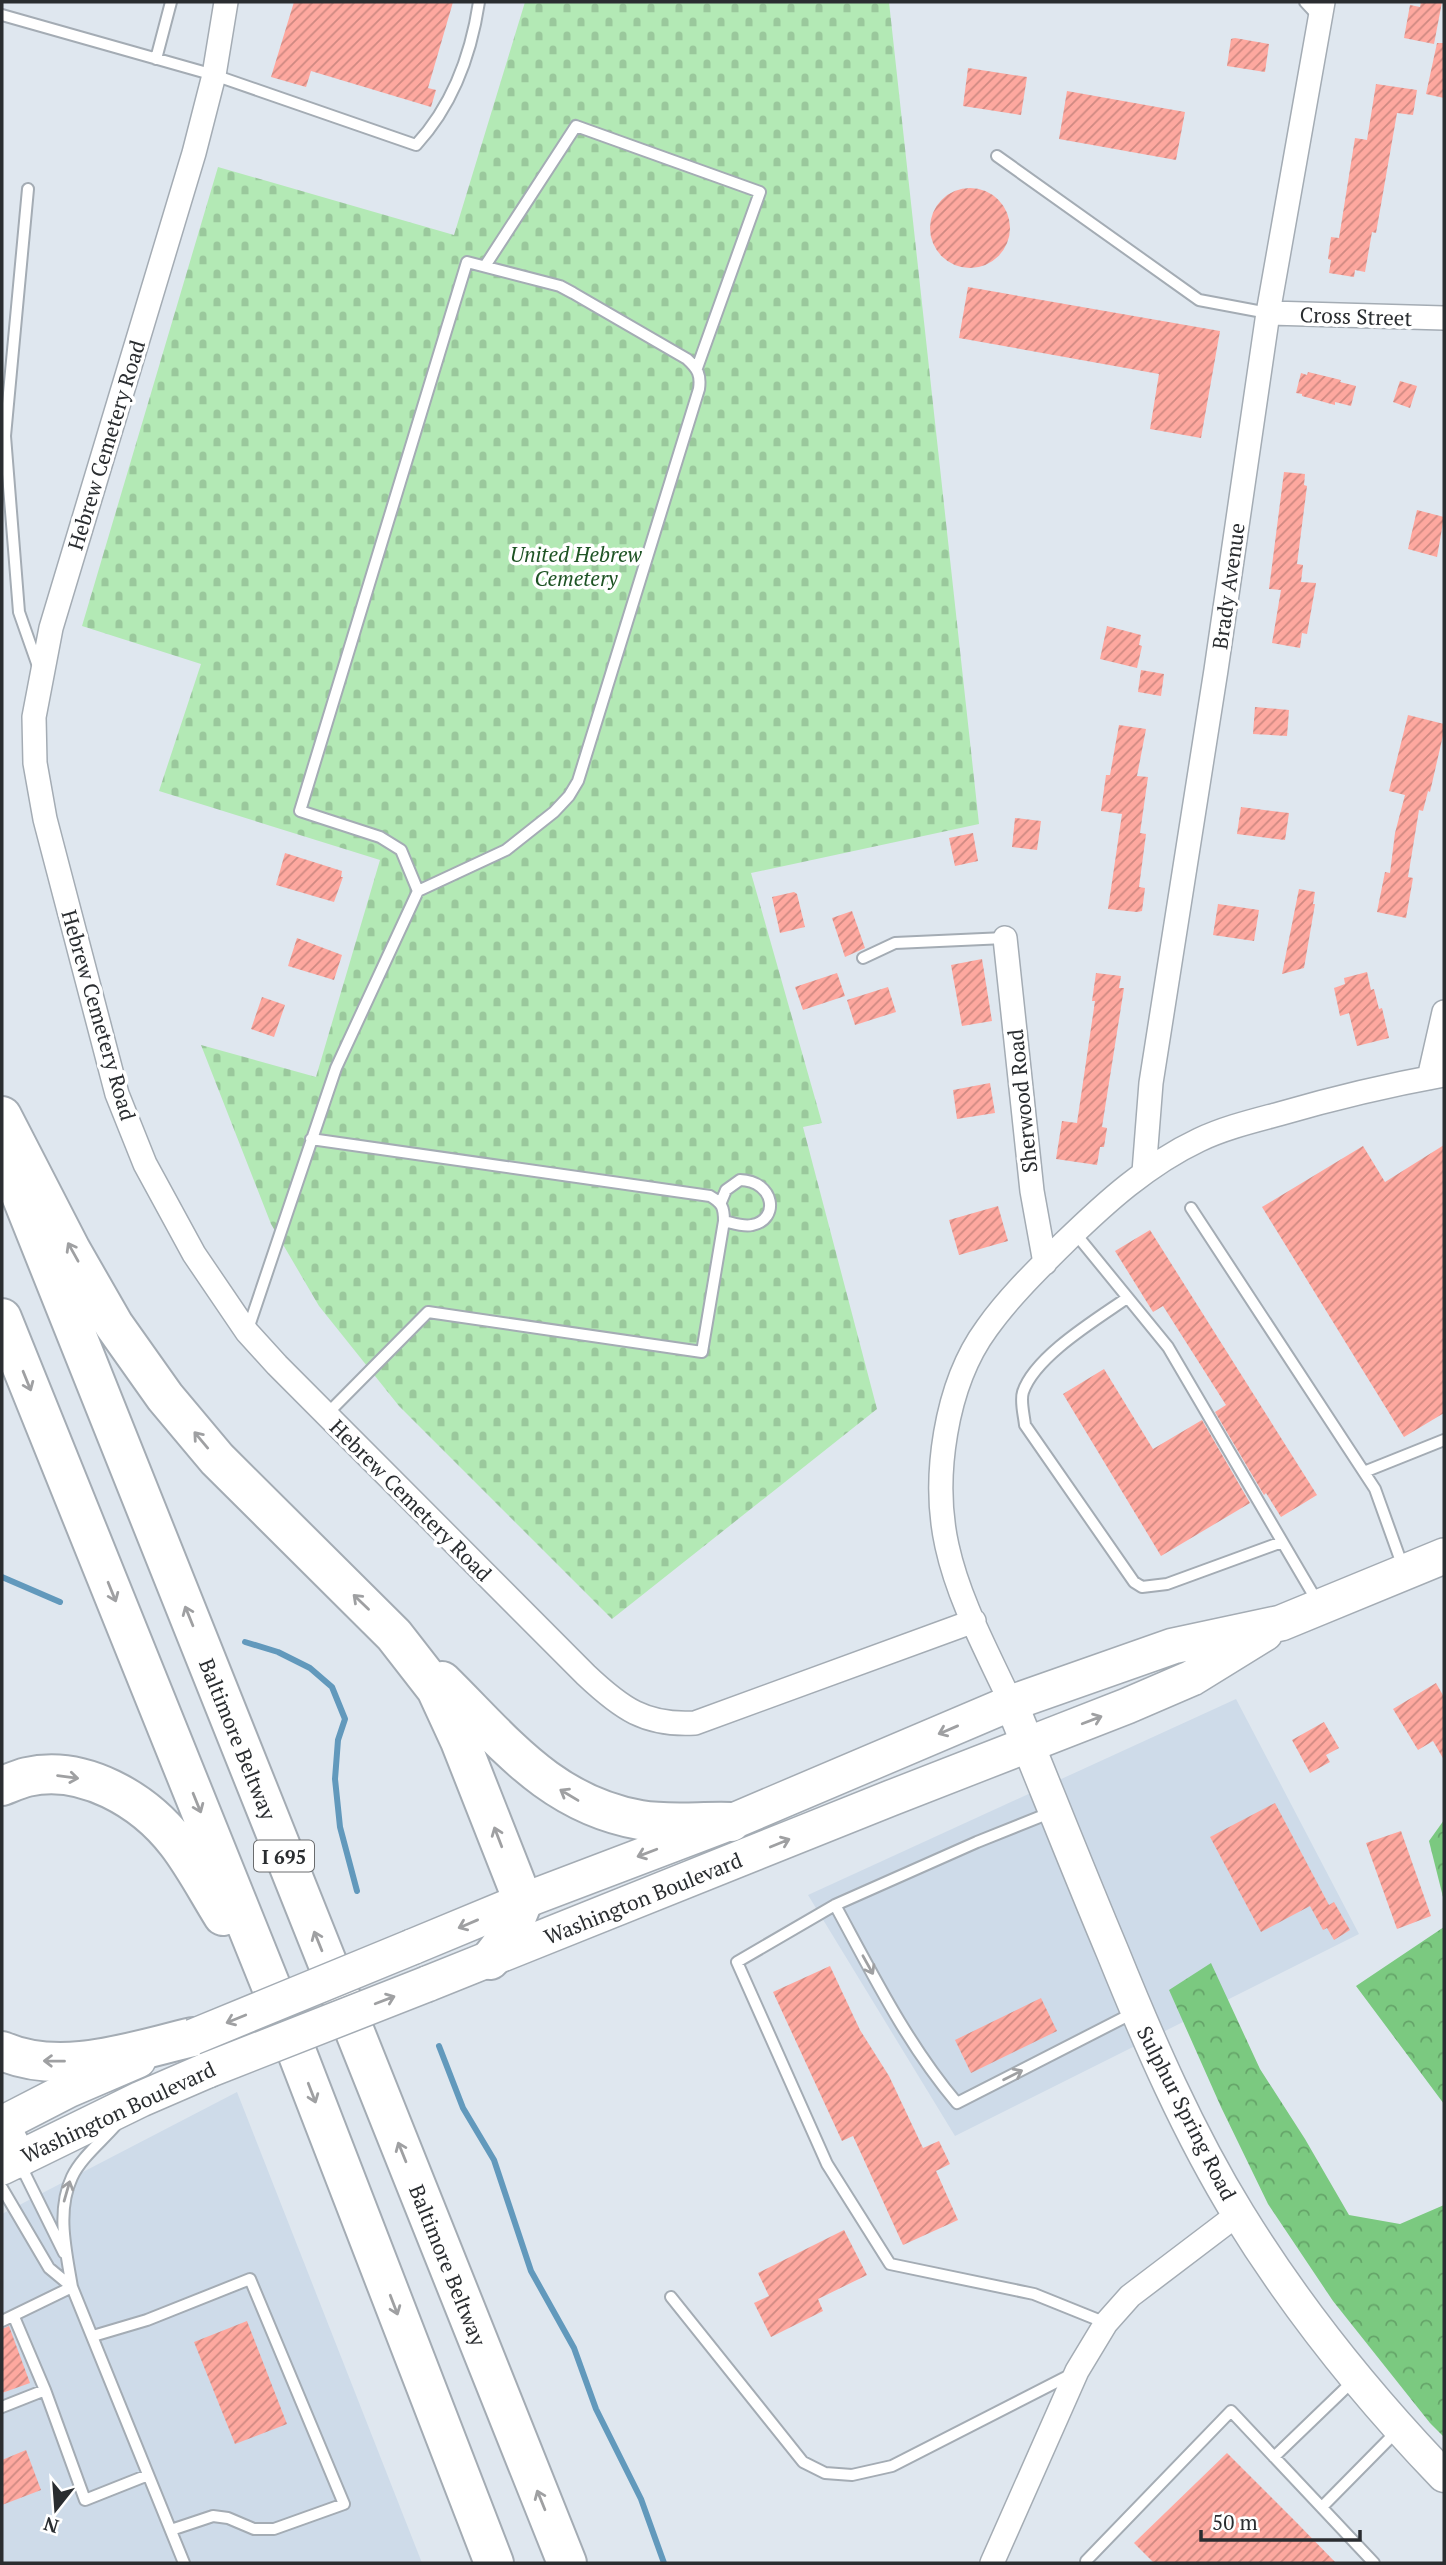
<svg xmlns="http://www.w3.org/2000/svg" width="1446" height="2565" font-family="'PT Serif',serif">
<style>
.built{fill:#cedbe9}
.forest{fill:url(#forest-crowns)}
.cemetery{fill:url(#cemetery-stones)}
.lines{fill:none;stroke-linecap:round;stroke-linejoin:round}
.stream{stroke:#6299bc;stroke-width:6}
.building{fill:url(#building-hatch)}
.lane-casing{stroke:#a4acb4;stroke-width:14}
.street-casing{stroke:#a4acb4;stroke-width:26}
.secondary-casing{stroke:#a4acb4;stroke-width:35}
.primary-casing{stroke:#a4acb4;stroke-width:38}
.highway-casing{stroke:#a4acb4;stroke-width:42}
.lane{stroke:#fff;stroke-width:10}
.street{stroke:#fff;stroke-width:23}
.secondary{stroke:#fff;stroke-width:32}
.primary{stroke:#fff;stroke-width:35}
.highway{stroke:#fff;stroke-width:38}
.primary-bridge-casing{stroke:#a4acb4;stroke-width:38;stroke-linecap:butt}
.primary-bridge{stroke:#fff;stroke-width:35}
.oneway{stroke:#9fa0a2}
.labels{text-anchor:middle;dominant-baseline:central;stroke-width:7;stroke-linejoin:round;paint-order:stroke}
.shield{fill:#fff;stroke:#6a6c6e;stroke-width:2}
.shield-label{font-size:19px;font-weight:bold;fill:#2a2d30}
.street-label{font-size:21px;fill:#2a2d30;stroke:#fff}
.park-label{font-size:21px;font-style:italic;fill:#1e5324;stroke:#fff}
</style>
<defs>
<pattern id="forest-crowns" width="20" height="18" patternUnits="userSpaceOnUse" patternTransform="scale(1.75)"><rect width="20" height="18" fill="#7bc980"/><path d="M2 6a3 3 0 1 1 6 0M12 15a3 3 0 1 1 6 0" fill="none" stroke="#65a469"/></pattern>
<pattern id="cemetery-stones" width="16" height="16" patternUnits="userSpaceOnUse" patternTransform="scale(1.75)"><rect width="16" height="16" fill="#b3e9b5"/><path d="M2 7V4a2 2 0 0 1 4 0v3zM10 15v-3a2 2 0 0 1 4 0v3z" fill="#9ac89c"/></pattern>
<pattern id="building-hatch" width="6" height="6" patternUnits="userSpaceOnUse" patternTransform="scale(1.75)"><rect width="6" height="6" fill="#fea89f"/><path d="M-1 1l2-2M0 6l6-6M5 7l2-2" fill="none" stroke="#ce8982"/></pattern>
</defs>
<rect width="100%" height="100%" fill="#dfe7ef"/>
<path class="built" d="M1236,1699L1359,1934L955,2136L808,1895Z
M237,2092L422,2563H2V2214Z"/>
<path class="forest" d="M1444,1820V1901L1429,1841Z
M1444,1927V2104L1356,1986Z
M1211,1963L1260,2069L1305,2139L1349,2215L1400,2224L1444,2205V2437L1430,2423L1333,2301L1268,2204L1221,2107L1169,1990Z"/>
<path class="cemetery" d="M525,2H889L979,824L751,873L822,1123L803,1127L877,1409L612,1619L399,1406L319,1306L271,1224L201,1045L316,1077L380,860L159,791L201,664L82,626L218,167L454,235Z"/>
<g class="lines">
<path class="stream" d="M2,1577L60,1602
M245,1642L278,1652L310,1668L332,1687L345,1719L338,1740L335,1779L340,1827L357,1891
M439,2046L463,2108L494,2160L531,2271L574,2348L596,2409L641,2499L664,2563"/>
</g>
<path class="building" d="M294,2H453L428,88L436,90L431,107L311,71L306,87L271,77Z
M1421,2H1442L1434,44L1404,38L1410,5L1420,7Z
M1235,38L1269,44L1265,72L1227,66L1231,39Z
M1437,43H1444V98L1426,94Z
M968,68L1027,77L1021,115L963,106Z
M1376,84L1417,90L1413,115L1397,113L1376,233L1372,232L1365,272L1355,270L1354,277L1329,273L1331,260L1328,259L1331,237L1339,238L1355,138L1367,140Z
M1067,91L1185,112L1176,160L1059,139Z
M930 228a40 40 0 1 1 80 0a40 40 0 1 1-80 0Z
M968,287L1220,331L1201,438L1150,429L1159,374L959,338Z
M1308,372L1341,380L1340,382L1356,386L1351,406L1335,402V405L1302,396V394L1296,393L1301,373L1307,375Z
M1400,381L1417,386L1410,408L1393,402Z
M1284,472L1305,474L1304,485L1307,486L1297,564L1303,565L1301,582L1316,583L1307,634L1302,633L1300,648L1272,643L1281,590L1269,589Z
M1417,510L1444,517L1437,557L1408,549Z
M1107,626L1141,635L1139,645L1142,646L1137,668L1100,659Z
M1141,670L1164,674L1161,696L1138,692Z
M1255,707L1289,710L1287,736L1253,734Z
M1408,715L1444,724V731L1430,792L1428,791L1423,811L1419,810L1408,877L1413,878L1406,918L1377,912L1385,872L1390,873L1395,833L1405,795L1389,791Z
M1119,725L1146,729L1137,776L1148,777L1140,833L1146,834L1139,887L1145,888L1142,911L1137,912L1108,909L1122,814L1101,811L1106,775H1110Z
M1241,807L1289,813L1285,840L1237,834Z
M1015,818L1041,821L1037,850L1012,847Z
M973,833L978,861L955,866L949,838Z
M285,853L342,871L341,877H343L334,902L276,885Z
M1299,889L1315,892L1313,904H1315L1304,968L1282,974Z
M794,892L797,894L805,927L780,933L772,897Z
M1218,904L1259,910L1254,941L1213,935Z
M852,911L865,948L845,957L832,918Z
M297,938L342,955L334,980L288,966Z
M982,959L992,1021L962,1026L951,965Z
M1367,972L1371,990L1374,989L1379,1009L1382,1008L1389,1038L1357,1046L1349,1013L1340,1016L1334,988L1345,984L1344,978Z
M837,973L845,996L803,1010L795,987Z
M1096,973L1121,976L1119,988H1124L1102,1127L1107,1128L1104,1147H1100L1097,1165L1056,1159L1062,1121L1077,1123L1095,1001H1092Z
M888,987L896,1012L855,1025L847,1000Z
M262,997L285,1005L274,1037L251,1029Z
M990,1083L995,1113L957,1119L953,1090Z
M1444,1145V1413L1404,1437L1262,1207L1363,1146L1385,1182Z
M998,1206L1008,1241L959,1255L949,1220Z
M1150,1230L1317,1495L1281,1517L1266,1493L1264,1495L1215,1412L1226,1405L1163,1306L1153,1312L1115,1251Z
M1104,1369L1153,1449L1202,1420L1250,1503L1161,1556L1063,1394Z
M1436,1683L1444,1697V1760L1433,1741L1418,1750L1393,1709Z
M1324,1722L1339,1748L1326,1755L1330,1762L1310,1773L1292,1740Z
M1275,1803L1329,1905L1334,1902L1350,1930L1334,1940L1327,1928L1323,1930L1310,1906L1261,1932L1210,1837Z
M1401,1831L1431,1916L1397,1929L1366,1843Z
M830,1966L860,2030L889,2076L923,2148L939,2141L950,2164L936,2171L958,2220L903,2245L853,2136L842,2141L773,1992Z
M1041,1998L1057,2031L971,2073L955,2040Z
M844,2230L867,2275L818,2299L823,2311L771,2337L754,2303L769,2296L758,2273Z
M247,2321L287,2424L235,2444L194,2342Z
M9,2326L30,2383L2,2393V2329Z
M26,2450L41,2490L2,2505V2460Z
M1227,2453L1298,2524L1336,2563H1154L1134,2543Z"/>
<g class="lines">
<g class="lane-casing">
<path id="lane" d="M1305,2L1319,17
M2,15L214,75L416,145C453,105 471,55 479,2
M156,59L171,2
M997,156L1199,300L1268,313
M28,189L5,436L19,612L39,669
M485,266L576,126L760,192L697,368
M863,958L895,943L1005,938
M311,1139L710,1196C722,1203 724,1207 724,1221L702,1352L428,1312L326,1415
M721,1202L726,1190L740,1180C775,1181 780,1220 752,1225C743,1227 733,1223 724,1221
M1191,1208L1375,1489L1403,1567
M1075,1233L1168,1347L1317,1601
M1127,1298C1097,1319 1035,1356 1023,1392C1020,1401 1024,1415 1025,1425L1134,1582L1142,1587L1167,1584L1282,1542
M247,1332L336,1068L418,891L506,850L554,812L569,796L578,781L699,389C701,375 698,369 687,359L573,293L560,286L467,262L300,811L380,837L401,850L418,891
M1364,1472L1444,1440
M1052,1812L977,1842L835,1905L737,1962L827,2164L890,2264L1034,2294L1106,2323
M835,1905C872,1973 907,2044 957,2103L1133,2013
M115,2126C101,2142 81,2158 72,2177C56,2211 66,2251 72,2287L184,2563
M20,2164L64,2253
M2,2188L49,2268L72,2287
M671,2297L803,2462L825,2473L852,2475L892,2466L1072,2374
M14,2317L45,2390
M2,2321L72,2287
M93,2336L147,2320L250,2279L344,2504L274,2529H254L228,2518L213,2516L171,2530
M2,2407L45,2390L85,2500L148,2475
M1274,2457L1354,2380
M1322,2507L1397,2431
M1088,2563L1086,2561L1231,2411L1374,2563"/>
</g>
<g class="street-casing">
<path id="street" d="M226,2L214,75L194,153L51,628L34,717L35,763L45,819L117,1094L145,1164L194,1254L247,1332L277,1365L586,1675C621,1708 645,1726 695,1723L974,1621
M1268,313L1444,318
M1005,938L1032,1191L1045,1263
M1429,1078L1444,1012
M1144,1172L1151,1083L1216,670L1268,313L1323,2
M1011,1703C988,1653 959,1601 947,1546C932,1479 945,1385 987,1328C1009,1297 1038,1269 1065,1242C1105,1203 1148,1164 1199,1140C1224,1128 1253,1121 1279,1114C1334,1098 1389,1085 1444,1075
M992,2563L1077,2371L1106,2323L1130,2296L1238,2214"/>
</g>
<g class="secondary-casing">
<path id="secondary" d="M1011,1703C1045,1786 1078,1870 1113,1953C1149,2042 1188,2132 1239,2215C1297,2309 1367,2396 1444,2476"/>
</g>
<g class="primary-casing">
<path id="primary" d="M412,1947L523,1901L731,1822L1011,1703L1173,1646L1281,1623L1444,1556
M427,1984L891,1798L1127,1706L1192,1678L1265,1633
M2,2124L68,2090L138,2060
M2,2167L141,2099L208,2070"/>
</g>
<g class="highway-casing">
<path id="highway" d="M2,1116L71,1250L114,1325L165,1397L217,1459L394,1635L436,1689L460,1741L523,1901C515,1924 506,1941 490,1960
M2,1148L567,2563
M2,1318L279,2006L494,2563
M442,1681C504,1742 550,1804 640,1820C668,1825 701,1821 731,1822
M2,1786C10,1783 19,1779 27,1777C83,1764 144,1800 177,1843C194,1865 208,1892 223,1916
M2,2051C62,2077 132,2051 193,2037
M2,2129L17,2159"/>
</g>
<use href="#lane" class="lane"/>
<use href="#street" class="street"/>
<use href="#secondary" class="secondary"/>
<use href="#primary" class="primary"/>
<use href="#highway" class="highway"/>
<g class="primary-bridge-casing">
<path id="primary-bridge" d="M193,2037L412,1947
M208,2070L427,1984"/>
</g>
<use href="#primary-bridge" class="primary-bridge"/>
</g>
<defs><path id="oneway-shaft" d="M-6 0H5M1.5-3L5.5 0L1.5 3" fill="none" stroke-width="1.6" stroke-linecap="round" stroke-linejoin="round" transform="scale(1.75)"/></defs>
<g class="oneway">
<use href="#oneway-shaft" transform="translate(73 1252) rotate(-119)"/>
<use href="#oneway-shaft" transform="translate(27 1381) rotate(68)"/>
<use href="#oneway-shaft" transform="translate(201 1440) rotate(-130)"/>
<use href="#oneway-shaft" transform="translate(112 1592) rotate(68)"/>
<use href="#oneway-shaft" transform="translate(361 1602) rotate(-136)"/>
<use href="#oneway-shaft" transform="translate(189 1616) rotate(-112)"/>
<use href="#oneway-shaft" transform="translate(1092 1720) rotate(-21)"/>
<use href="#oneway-shaft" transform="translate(948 1730) rotate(157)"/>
<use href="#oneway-shaft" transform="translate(68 1777) rotate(8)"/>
<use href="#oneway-shaft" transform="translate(569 1795) rotate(-149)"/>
<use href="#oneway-shaft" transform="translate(197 1803) rotate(68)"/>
<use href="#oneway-shaft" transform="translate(498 1837) rotate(-111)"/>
<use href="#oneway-shaft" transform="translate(780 1843) rotate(-22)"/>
<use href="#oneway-shaft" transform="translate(647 1853) rotate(159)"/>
<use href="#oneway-shaft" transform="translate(468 1924) rotate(157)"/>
<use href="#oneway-shaft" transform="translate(318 1941) rotate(-112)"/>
<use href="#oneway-shaft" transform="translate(868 1965) rotate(61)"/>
<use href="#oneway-shaft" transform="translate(385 2000) rotate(-21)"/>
<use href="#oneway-shaft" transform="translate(236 2019) rotate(158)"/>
<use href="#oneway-shaft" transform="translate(54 2061) rotate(-179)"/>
<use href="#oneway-shaft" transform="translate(1013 2075) rotate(-27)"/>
<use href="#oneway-shaft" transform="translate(312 2093) rotate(69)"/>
<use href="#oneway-shaft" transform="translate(402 2152) rotate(-112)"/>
<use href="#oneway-shaft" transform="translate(67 2191) rotate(-74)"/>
<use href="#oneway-shaft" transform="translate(394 2305) rotate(69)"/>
<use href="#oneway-shaft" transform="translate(541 2500) rotate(-112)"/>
</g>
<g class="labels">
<rect class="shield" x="254" y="1840.5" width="60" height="31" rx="5"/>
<g class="shield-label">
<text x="284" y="1856">I 695</text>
</g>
<g class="street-label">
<text transform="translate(1356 316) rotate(2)">Cross Street</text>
<text transform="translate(106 445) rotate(-73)">Hebrew Cemetery Road</text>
<text transform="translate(1228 586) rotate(-82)">Brady Avenue</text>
<text transform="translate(99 1015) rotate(74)">Hebrew Cemetery Road</text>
<text transform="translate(1022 1101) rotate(-96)">Sherwood Road</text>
<text transform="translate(411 1500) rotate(45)">Hebrew Cemetery Road</text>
<text transform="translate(238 1739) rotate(68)">Baltimore Beltway</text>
<text transform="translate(643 1898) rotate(-22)">Washington Boulevard</text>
<text transform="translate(118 2112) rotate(-25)">Washington Boulevard</text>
<text transform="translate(1187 2113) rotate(63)">Sulphur Spring Road</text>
<text transform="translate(448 2265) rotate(68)">Baltimore Beltway</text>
</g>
<g class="park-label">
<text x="576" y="554">United Hebrew<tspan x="576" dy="24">Cemetery</tspan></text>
</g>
</g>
<rect width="1446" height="2565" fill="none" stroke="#2a2d30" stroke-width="7"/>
<g transform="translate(56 2509) rotate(197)" stroke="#ffffff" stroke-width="5" paint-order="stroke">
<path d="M0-5L12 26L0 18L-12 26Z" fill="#2a2d30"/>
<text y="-10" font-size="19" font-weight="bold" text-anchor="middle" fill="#2a2d30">N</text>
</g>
<path d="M1201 2530v10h159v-10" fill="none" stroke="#2a2d30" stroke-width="3.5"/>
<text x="1212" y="2530" font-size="21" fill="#2a2d30" stroke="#ffffff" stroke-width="5" paint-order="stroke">50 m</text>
</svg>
